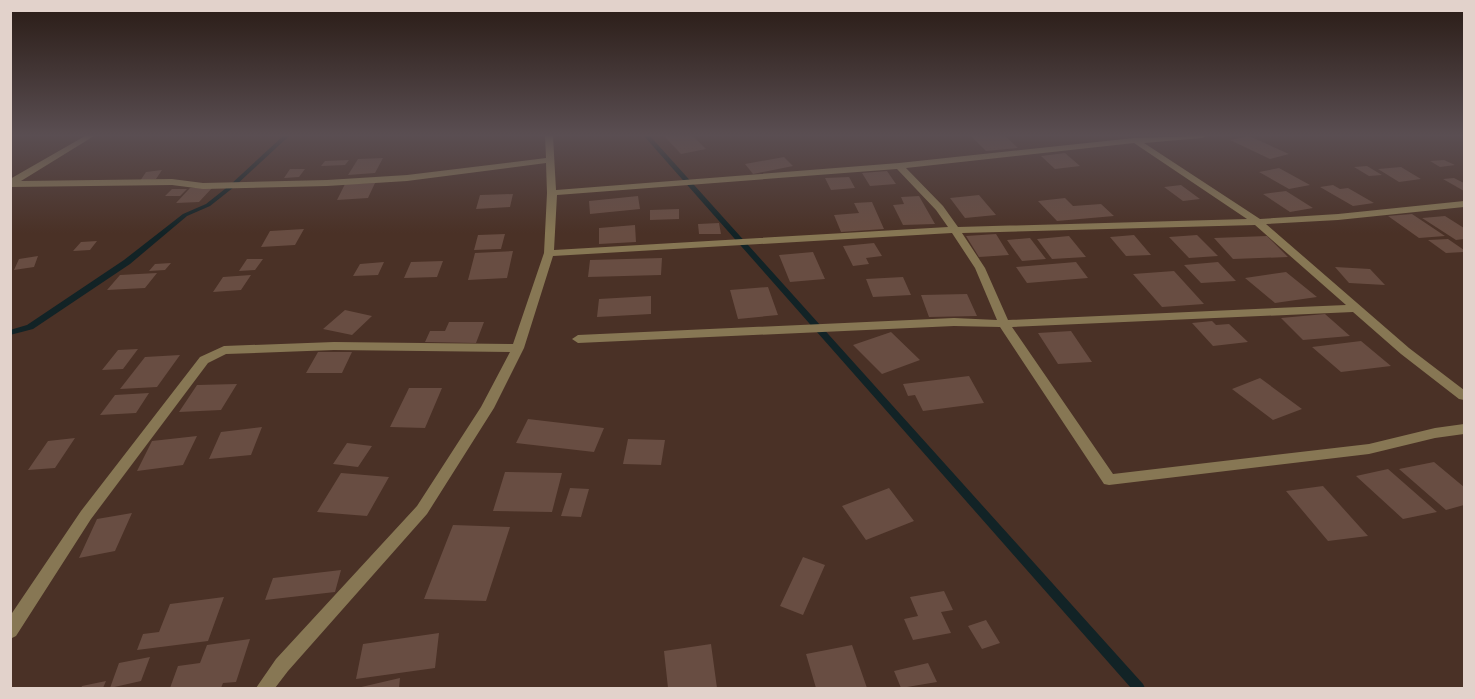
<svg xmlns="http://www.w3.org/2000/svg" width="1475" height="699" font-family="Helvetica,sans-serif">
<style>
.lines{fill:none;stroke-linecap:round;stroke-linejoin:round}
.stream{fill:#122326;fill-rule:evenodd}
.building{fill:#684d42}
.street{fill:#877754;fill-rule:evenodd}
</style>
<rect width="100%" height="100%" fill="#4a3126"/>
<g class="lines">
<path class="stream" d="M283,136H289L234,187L210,206L187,216L130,264L33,329L10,335V330L27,325L124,260L183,214L206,204L230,185Z
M644,136H650L1143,684L1145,688H1131Z"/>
</g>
<path class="building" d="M664,136H693L706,149L681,154Z
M971,136H1005L1018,148L986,151Z
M1249,136L1289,154L1270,159L1230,140Z
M1065,153L1080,166L1055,169L1041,156Z
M784,157L793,166L753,174L745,164Z
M383,158L375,173L348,175L358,159Z
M349,160L345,165L321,166L325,161Z
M1444,160L1455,165L1440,167L1430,161Z
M1367,166L1382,175L1369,176L1354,167Z
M1401,167L1421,179L1399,182L1378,169Z
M1279,168L1310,185L1289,189L1259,172Z
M290,169H305L299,177L284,178Z
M162,170L156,179L140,181L146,172Z
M887,171L896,184L870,186L862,173Z
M849,177L855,188L831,190L825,178Z
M1454,178L1464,183V191L1443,179Z
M375,183L368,198L337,200L345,184Z
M1181,185L1200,199L1183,201L1164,187Z
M1333,185L1340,189L1348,188L1374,203L1353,206L1320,187Z
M190,188H212L199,202L176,203Z
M172,189H187L180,196H165Z
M1286,191L1313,208L1290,212L1263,194Z
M513,194L510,207L476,209L480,195Z
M979,195L996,215L965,218L950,198Z
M638,196L640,209L590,214L589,201Z
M919,196L935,224L903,225L893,205L904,204L901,197Z
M1065,198L1073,206L1101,204L1114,216L1057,221L1038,201Z
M872,202L884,229L841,232L834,215L859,213L854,203Z
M679,209V219L650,220V210Z
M1412,214L1445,236L1419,238L1388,216Z
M1445,216L1464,228V239L1456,240L1422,218Z
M719,223L721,234H699L698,224Z
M635,225L636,242L599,244V228Z
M304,229L295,245L261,247L270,231Z
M505,234L501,249L474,250L478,235Z
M996,234L1009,255L979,257L966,236Z
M1134,235L1151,255L1126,256L1110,237Z
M1197,235L1218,256L1189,258L1169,237Z
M1069,236L1086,257L1052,259L1037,239Z
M1267,236L1288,257L1233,259L1214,238Z
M1030,238L1046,259L1022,261L1007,240Z
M1448,239L1464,250V252L1446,253L1428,240Z
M97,241L90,250L73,251L81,242Z
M874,243L882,256L866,258L869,264L853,266L843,246Z
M513,251L507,278L468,280L475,253Z
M813,252L825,279L790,282L779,255Z
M38,256L34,267L14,270L19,259Z
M662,258L661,275L588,277L590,260Z
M247,259H263L255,270L239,271Z
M443,261L437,277L404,278L411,262Z
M384,262L378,275L353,276L360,264Z
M1076,262L1088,278L1027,283L1016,267Z
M1218,262L1236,281L1201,283L1184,265Z
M171,263L165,270L149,271L155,264Z
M1335,267L1370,269L1385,285L1349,283Z
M1174,271L1204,304L1162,307L1133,274Z
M1286,272L1317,297L1275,303L1245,278Z
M157,273L145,288L107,290L120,275Z
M251,275L241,290L213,292L223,277Z
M903,277L911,295L873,297L866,279Z
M768,287L778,315L738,319L730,290Z
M967,294L977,316L929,317L921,295Z
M651,296V314L597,317L599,299Z
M345,310L372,316L352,335L323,329Z
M1325,314L1350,336L1303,340L1281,318Z
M1212,321L1216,325L1229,324L1248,342L1213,346L1192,323Z
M449,322H484L476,343L425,342L430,331H445Z
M1071,331L1092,362L1058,364L1038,333Z
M891,332L920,360L882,374L853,345Z
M1361,341L1391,366L1341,372L1312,347Z
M138,349L123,369L102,370L118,350Z
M318,352H352L342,373H306Z
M180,355L157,387L120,389L145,357Z
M969,376L984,403L923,411L915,395L908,396L903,384Z
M1260,378L1302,409L1273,420L1232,389Z
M237,384L221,410L179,412L197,385Z
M409,388H442L425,428L390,427Z
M149,393L136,413L100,415L115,395Z
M528,419L604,428L594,452L516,443Z
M262,427L251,455L209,459L221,432Z
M197,436L183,465L137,471L152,441Z
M75,438L55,468L28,470L48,441Z
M628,439L665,440L661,465L623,464Z
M347,443L372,446L358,467L333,464Z
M1434,462L1464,487V505L1446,510L1399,469Z
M1388,469L1437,512L1403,519L1356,476Z
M505,472L562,473L552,512L493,511Z
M341,473L389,477L367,516L317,512Z
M1323,486L1368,536L1328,541L1286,491Z
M570,488L589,489L581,517L561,516Z
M889,488L914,521L866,540L842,506Z
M132,513L115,551L79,558L97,519Z
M453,525L510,527L486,601L424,599Z
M803,557L825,565L803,615L780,606Z
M341,570L335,592L265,600L273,578Z
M944,591L953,610L941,612L951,633L913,640L904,619L918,616L910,597Z
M224,597L208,641L137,650L143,634L159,632L170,604Z
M986,620L1000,643L982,649L968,626Z
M439,633L435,668L356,679L363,644Z
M250,639L236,682L223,683L221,688H170L178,666L200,663L207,645Z
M711,644L717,688H668L664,651Z
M852,645L867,688H816L806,654Z
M150,657L141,681L110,688L119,663Z
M928,663L937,682L901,688L894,671Z
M400,678L399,688H357Z
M106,681L103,688H81L82,686Z"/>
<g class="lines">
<path class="street" d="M85,136H94L21,181L172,179L203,183L327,180L407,175L546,158L545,136H553L556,190L899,163L1134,138L1206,136L1202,138L1144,143L1260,219L1338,214L1464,201V207L1338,220L1266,224L1409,348L1464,390V400L1459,399L1401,354L1353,312L1012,327L1113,474L1369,444L1435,428L1464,424V434L1435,438L1369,454L1109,485L1104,484L1000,327L954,326L578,343L572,339L578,335L954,318L997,320L975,268L952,233L553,256L524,348L494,408L427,514L288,671L275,688H256L276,659L417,506L481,407L510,352L334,350L226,354L208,363L91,519L16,636L10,639V616L81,511L200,357L224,346L334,342L513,344L544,253L547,193L546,163L407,181L327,186L203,189L172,185L10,187V179ZM1134,143L1247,219L958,227L943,206L906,168ZM897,169L936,210L948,227L554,250L557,195ZM1255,225L1346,305L1008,320L985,268L962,233Z"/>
</g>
<linearGradient id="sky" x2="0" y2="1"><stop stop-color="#291b15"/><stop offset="0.58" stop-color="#5a4e52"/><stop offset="1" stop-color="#5a4e52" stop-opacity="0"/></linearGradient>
<rect width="1475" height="233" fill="url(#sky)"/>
<rect width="1475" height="699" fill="none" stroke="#e2d2cb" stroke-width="24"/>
</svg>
